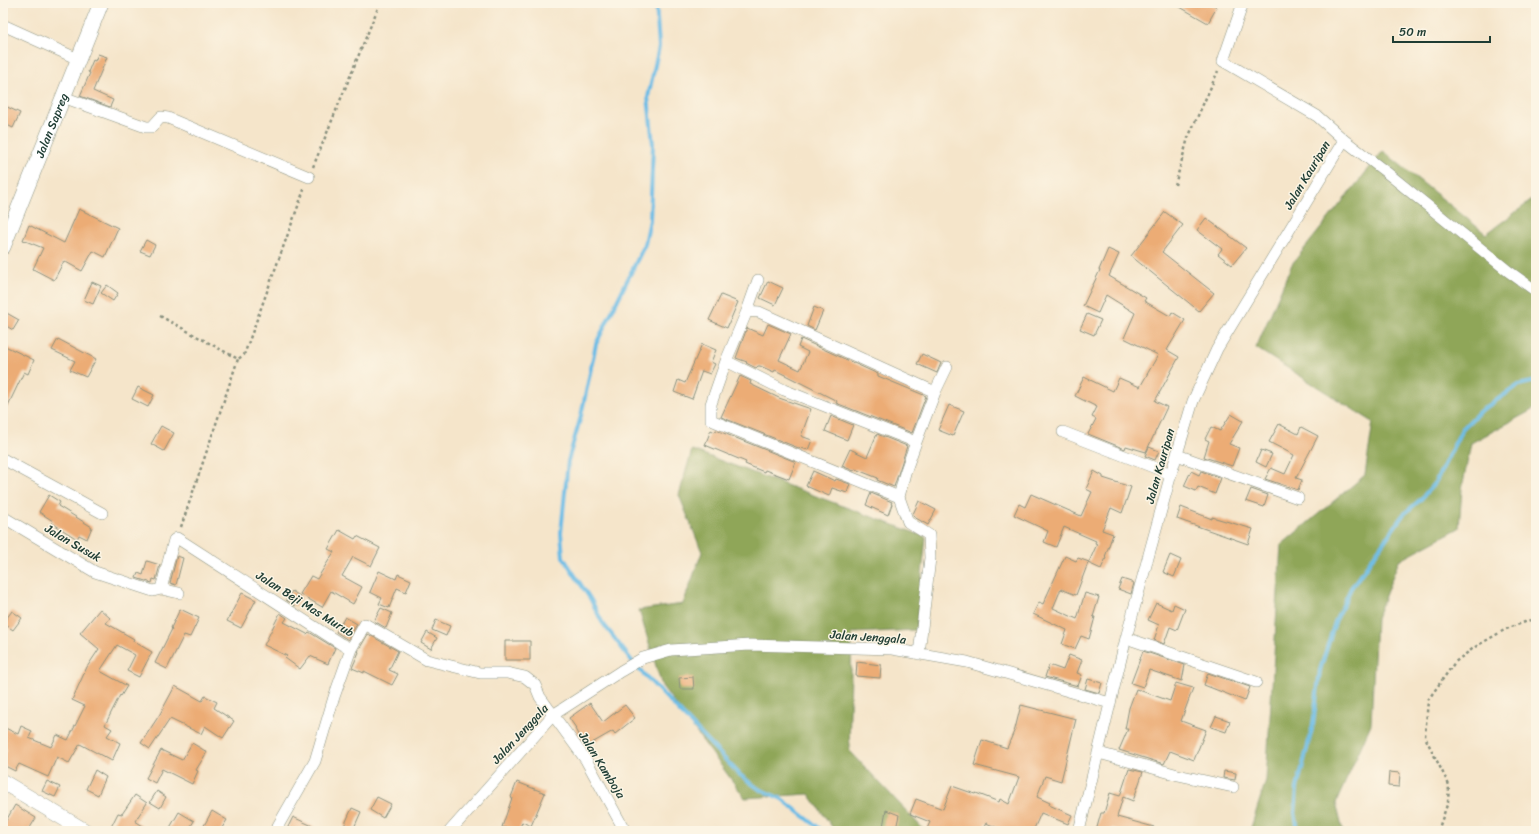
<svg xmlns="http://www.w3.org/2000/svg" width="1539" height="834" font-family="Sriracha,sans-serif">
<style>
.forest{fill:#8fa658;stroke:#577246}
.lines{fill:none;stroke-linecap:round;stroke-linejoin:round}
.stream{stroke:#6bbce6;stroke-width:4}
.building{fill:#ecac75}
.street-casing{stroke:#8a917f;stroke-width:12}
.secondary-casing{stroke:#8a917f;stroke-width:16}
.path{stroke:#8a917f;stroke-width:2.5;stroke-dasharray:3 3;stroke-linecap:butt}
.street{stroke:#fff;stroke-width:11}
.secondary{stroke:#fff;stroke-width:15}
.labels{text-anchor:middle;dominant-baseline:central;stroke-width:3;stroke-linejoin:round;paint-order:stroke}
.street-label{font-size:12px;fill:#1f3d34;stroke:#fcf5e5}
</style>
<rect width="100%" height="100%" fill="#fcf5e5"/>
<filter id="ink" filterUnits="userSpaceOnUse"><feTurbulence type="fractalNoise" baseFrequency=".025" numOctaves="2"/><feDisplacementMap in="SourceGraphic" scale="8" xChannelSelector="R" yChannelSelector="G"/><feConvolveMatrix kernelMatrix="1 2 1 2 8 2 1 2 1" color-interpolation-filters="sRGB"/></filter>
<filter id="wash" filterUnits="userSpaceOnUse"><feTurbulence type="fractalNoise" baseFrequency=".012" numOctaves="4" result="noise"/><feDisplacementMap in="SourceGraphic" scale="16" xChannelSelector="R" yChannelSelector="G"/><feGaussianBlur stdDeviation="0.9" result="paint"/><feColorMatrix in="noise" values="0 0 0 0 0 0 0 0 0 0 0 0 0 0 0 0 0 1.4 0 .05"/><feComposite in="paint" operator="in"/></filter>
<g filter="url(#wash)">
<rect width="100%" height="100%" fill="#f5e5ca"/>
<path class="forest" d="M1383,151L1486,234L1536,197V408L1471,443L1462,489L1459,528L1399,560L1376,619L1371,724L1336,803L1343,831H1250L1266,780L1281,545L1365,475L1373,422L1256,348L1292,264Z
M692,450L926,537L916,630L852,633L849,750L925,831H835L809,794L745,798L662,686L639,610L683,604L702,552L679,495Z"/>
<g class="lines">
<path class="stream" d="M656,3L659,47L648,97L653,144L650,220L645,244L596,344L581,416L568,461L561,533L563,557L591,600L602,622L635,665L740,775L759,789L782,799L823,831
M1298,831L1295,813L1297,788L1313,725L1320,670L1335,622L1351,588L1403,515L1421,499L1436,481L1462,429L1479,412L1519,385L1536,381"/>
</g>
<g id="blocks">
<path class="building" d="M1173,3H1210L1217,7L1208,23Z
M98,54L107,57L93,91L113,100L110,107L80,96L90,73L88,72L93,60L95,61Z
M3,105L20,113L13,128L3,123Z
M79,209L118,228L105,257L93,251L82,271L64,261L54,280L33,269L43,248L23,240L29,225L64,243Z
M1165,212L1183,225L1162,252L1214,293L1199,311L1131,256Z
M1206,218L1246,248L1232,265L1218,254L1222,249L1197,230Z
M146,240L155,245L150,255L140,251Z
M1108,249L1119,254L1109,276L1146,298L1144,301L1170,316L1172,312L1185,320L1167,350L1179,357L1155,401L1167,407L1146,452L1126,446L1125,449L1088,434L1096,419L1092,417L1097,407L1075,396L1084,377L1113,391L1119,378L1140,387L1158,355L1124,338L1135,313L1106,295L1098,313L1083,306L1100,270H1099Z
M768,281L783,288L775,305L760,298Z
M92,282L101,286L93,304L84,300Z
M107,285L118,293L113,301L101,293Z
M721,295L738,302L727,328L709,320Z
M814,307L823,311L815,330L807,326Z
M3,311L19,320L13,330L3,324Z
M1087,314L1101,320L1094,335L1080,329Z
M768,324L791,334L779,360L800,370L808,352L798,347L801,339L878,374V376L926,396L912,433L836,403L837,401L775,370L774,372L760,366H758L756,368L746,363L747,362L736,358L747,328L763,335Z
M58,339L96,359L86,377L70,370L75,361L52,350Z
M702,344L716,350L711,362L715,364L710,374L702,371L692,399L674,392L678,380L685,383Z
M3,345L34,360L28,374L24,372L3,416Z
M922,354L941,363L937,373L917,364Z
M740,376L751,381L750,384L779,398L811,409L801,436L812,440L808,450L801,448V449L721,417Z
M138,387L154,395L148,407L132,399Z
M949,405L964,411L953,436L938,430Z
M1231,414L1243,421L1229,444L1239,448L1232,466L1204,457L1209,441L1205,439L1211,427L1220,431Z
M831,416L853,425L847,440L825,431Z
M1279,424L1298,434L1301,427L1318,436L1296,478L1302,480L1298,490L1265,479L1271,468L1285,474L1294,455L1269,442Z
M161,426L174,433L164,451L151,444Z
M711,430L715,432L716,430L796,462L789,479L765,470L764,472L745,464L746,462L705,445Z
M877,434L907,446L894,487L877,480L878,478L855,469L854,471L842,466L850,449L867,457Z
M1149,447L1159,451L1155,460L1145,456Z
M1261,450L1272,454L1266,467L1256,462Z
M813,471L835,481L836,479L850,484L847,493L832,488L829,496L806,486Z
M1094,471L1103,476V478L1131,487L1122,513L1111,508L1102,530L1113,534L1105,557L1106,558L1101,569L1088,563L1076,595L1061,589L1053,608L1077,619L1085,593L1099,597L1093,617H1095L1089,639L1081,636L1075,649L1062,644L1067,630L1033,614L1039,602L1043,604L1065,556L1076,561L1078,558L1089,562L1097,544L1095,543L1096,541L1064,527L1056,547L1044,542L1048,531L1014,515L1019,504L1025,507L1031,494L1081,516L1092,492L1086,489Z
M1191,471L1199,475L1201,471L1221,478L1215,494L1198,487L1196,491L1184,486Z
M1251,489L1268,495L1264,507L1246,501Z
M871,493L892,502L891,504H892L888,515L866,505Z
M49,495L60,502L58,506L92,527L87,539L79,535L77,539L52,523L53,521L39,512Z
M919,501L936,510L928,525L914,517L913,514Z
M1181,507L1212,519V517L1253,529L1248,544L1177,519Z
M339,530L355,539L357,536L380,548L371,566L353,557L342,576L362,587L353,604L331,591L322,607L300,594L311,576L317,579L334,552L328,549Z
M1170,555L1181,560L1174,577L1163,572Z
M177,556L183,558L176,585L170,583Z
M147,561L160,565L156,580L153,579L152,583L136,578L138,573L143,575Z
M379,571L396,579L398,574L411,580L406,592L397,588L389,608L379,604L382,598L370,592Z
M1122,579L1134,583L1131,594L1118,589Z
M292,591L301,597L295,606L286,600Z
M242,593L256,600L241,628L227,621Z
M1156,603L1172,610L1174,604L1185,609L1177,630L1170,627L1164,644L1154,640L1159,625L1148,620Z
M381,608L392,613L386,628L374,621Z
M100,609L110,618L106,623L134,639L133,641L152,652L139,677L127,671L135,655L117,645L100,671L127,686L121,696L120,695L105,725L112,729L107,736L120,743L112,761L80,744L69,763L57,757L48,777L19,764L15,771L3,765V758L7,749L3,747V727L18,734L21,726L32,731L29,738L51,747L57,735L68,740L85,706L72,700L87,667L99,649L80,633Z
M180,609L199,618L190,637L184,635L167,669L155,663L172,629L171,628Z
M12,611L22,618L13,630L3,623Z
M280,613L287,618L284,622L307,634L309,632L335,648L328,664L310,656L300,669L285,658L287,656L264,645Z
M345,617L357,624L348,640L336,632Z
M436,620L450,626L446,636L432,630Z
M427,632L437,638L431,649L421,643Z
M368,634L398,651L389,670L398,674L392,685L364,671V673L352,668L359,652L358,651Z
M505,641H530V660H505Z
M1143,651L1185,665L1182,681L1149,670L1143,687L1131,683Z
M1069,655L1082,660L1077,673L1082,675L1078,686L1045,677L1049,665L1063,670Z
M857,662L881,665L880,678L856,676Z
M1208,673L1250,687L1245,701L1204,685Z
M693,677L694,689H680L679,678Z
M1088,679L1102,683L1099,693L1085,689Z
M1176,683L1193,688L1181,721L1206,730L1194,760L1170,751L1164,764L1119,750L1128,729H1125L1129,708L1136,689L1170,701Z
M175,686L202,701L205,696L217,702L214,708L234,721L223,738L205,726L201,734L170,719L150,749L141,743L160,714Z
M590,703L603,722L625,705L635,718L615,734L613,731L585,747L575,729L576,728L569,718Z
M1021,705L1076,719L1061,781L1045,776L1037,797L1050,803L1049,805L1072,815L1068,824L1041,813L1033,831H1005L986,823L982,831H926L930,822L910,814L916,799L943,809L952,786L975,794L976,793L999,802L1000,799L1009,804L1019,777L974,765L982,740L1007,748L1015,729Z
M1216,716L1230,721L1226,732L1211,727Z
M192,743L207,752L196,770L198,771L192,784L162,769L155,783L146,778L161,750L182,760Z
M1129,769L1143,772L1133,801L1123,797L1117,817L1154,827L1153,831H1123L1112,828L1111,831H1096L1101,813H1104L1110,793L1120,796Z
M95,770L106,777L98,795L86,789Z
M1224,771L1236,773L1235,780L1223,778Z
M1389,772L1400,773L1399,787L1388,786Z
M47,781L60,787L55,797L42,791Z
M517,782L545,793L531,826L522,822L519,831H515L502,827L512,798L511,797Z
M157,791L166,797L160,808L150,802Z
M135,795L147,803L135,821L151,831H109L118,813L122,814Z
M377,797L391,804L383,818L370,810Z
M15,805L36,818L28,831H3V826Z
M352,808L361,812L353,830L344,826Z
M886,810L899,815L896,829L883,827Z
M212,811L227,820L220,831H201Z
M179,812L194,821L188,831H168Z
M293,817L323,831H286Z"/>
</g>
</g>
<g filter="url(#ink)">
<use href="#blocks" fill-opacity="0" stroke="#8a917f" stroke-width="1"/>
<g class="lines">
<g class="street-casing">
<path id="street" d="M1243,3L1223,61L1317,116L1344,140L1386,172L1508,271L1536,291
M3,25L78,59
M63,97L146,127H152L161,117L168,118L309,177
M747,311L758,280
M726,361L784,390L916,442
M1063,432L1171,474
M1177,455L1298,498
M3,459L102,513
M899,497L711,420V404L726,361L747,311L759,312L935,392
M3,517L95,572L153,591L161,589L179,593
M161,589L174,540L177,538L341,644L351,649L365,624L427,660L480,673H507L525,677L535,685L540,697L586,760L625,831
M1126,638L1256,682
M919,654L930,558L929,535L908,522L899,497L905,473L916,442L935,392L947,367
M1099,753L1178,775L1233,787
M275,831L315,761L334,697L351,649
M450,831L553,715L621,671L643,658L671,650L750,645L892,649L967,662L1110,703
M1079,831L1126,638L1171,474L1193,401L1217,349L1344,140"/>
</g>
<g class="secondary-casing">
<g id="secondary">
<path id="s1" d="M3,247L101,3"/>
<path d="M3,782L85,831"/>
</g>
</g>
<path class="path" d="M313,167L380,3
M1175,185L1188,138L1218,71
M160,316L238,359L244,355L305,187
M181,527L238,359
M1438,831L1448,802L1449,785L1425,737L1428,700L1455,662L1475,647L1506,629L1536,618"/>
<use href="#street" class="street"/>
<use href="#secondary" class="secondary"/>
</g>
</g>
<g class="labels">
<g class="street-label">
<text stroke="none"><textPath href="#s1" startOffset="131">Jalan Sapreg</textPath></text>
<text transform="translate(1307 175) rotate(-59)">Jalan Kauripan</text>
<text transform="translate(1160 466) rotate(-74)">Jalan Kauripan</text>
<text transform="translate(73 543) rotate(30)">Jalan Susuk</text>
<text transform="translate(305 604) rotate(32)">Jalan Beji Mas Murub</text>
<text transform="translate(868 637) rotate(4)">Jalan Jenggala</text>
<text transform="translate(520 734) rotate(-47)">Jalan Jenggala</text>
<text transform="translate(602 765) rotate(58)">Jalan Kamboja</text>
</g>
</g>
<rect width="1539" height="834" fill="none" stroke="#fcf5e5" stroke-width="16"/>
<path d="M1393 36v6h97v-6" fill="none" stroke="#1f3d34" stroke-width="2"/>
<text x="1399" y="36" font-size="12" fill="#1f3d34" stroke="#fcf5e5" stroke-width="3" paint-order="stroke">50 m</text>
</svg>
